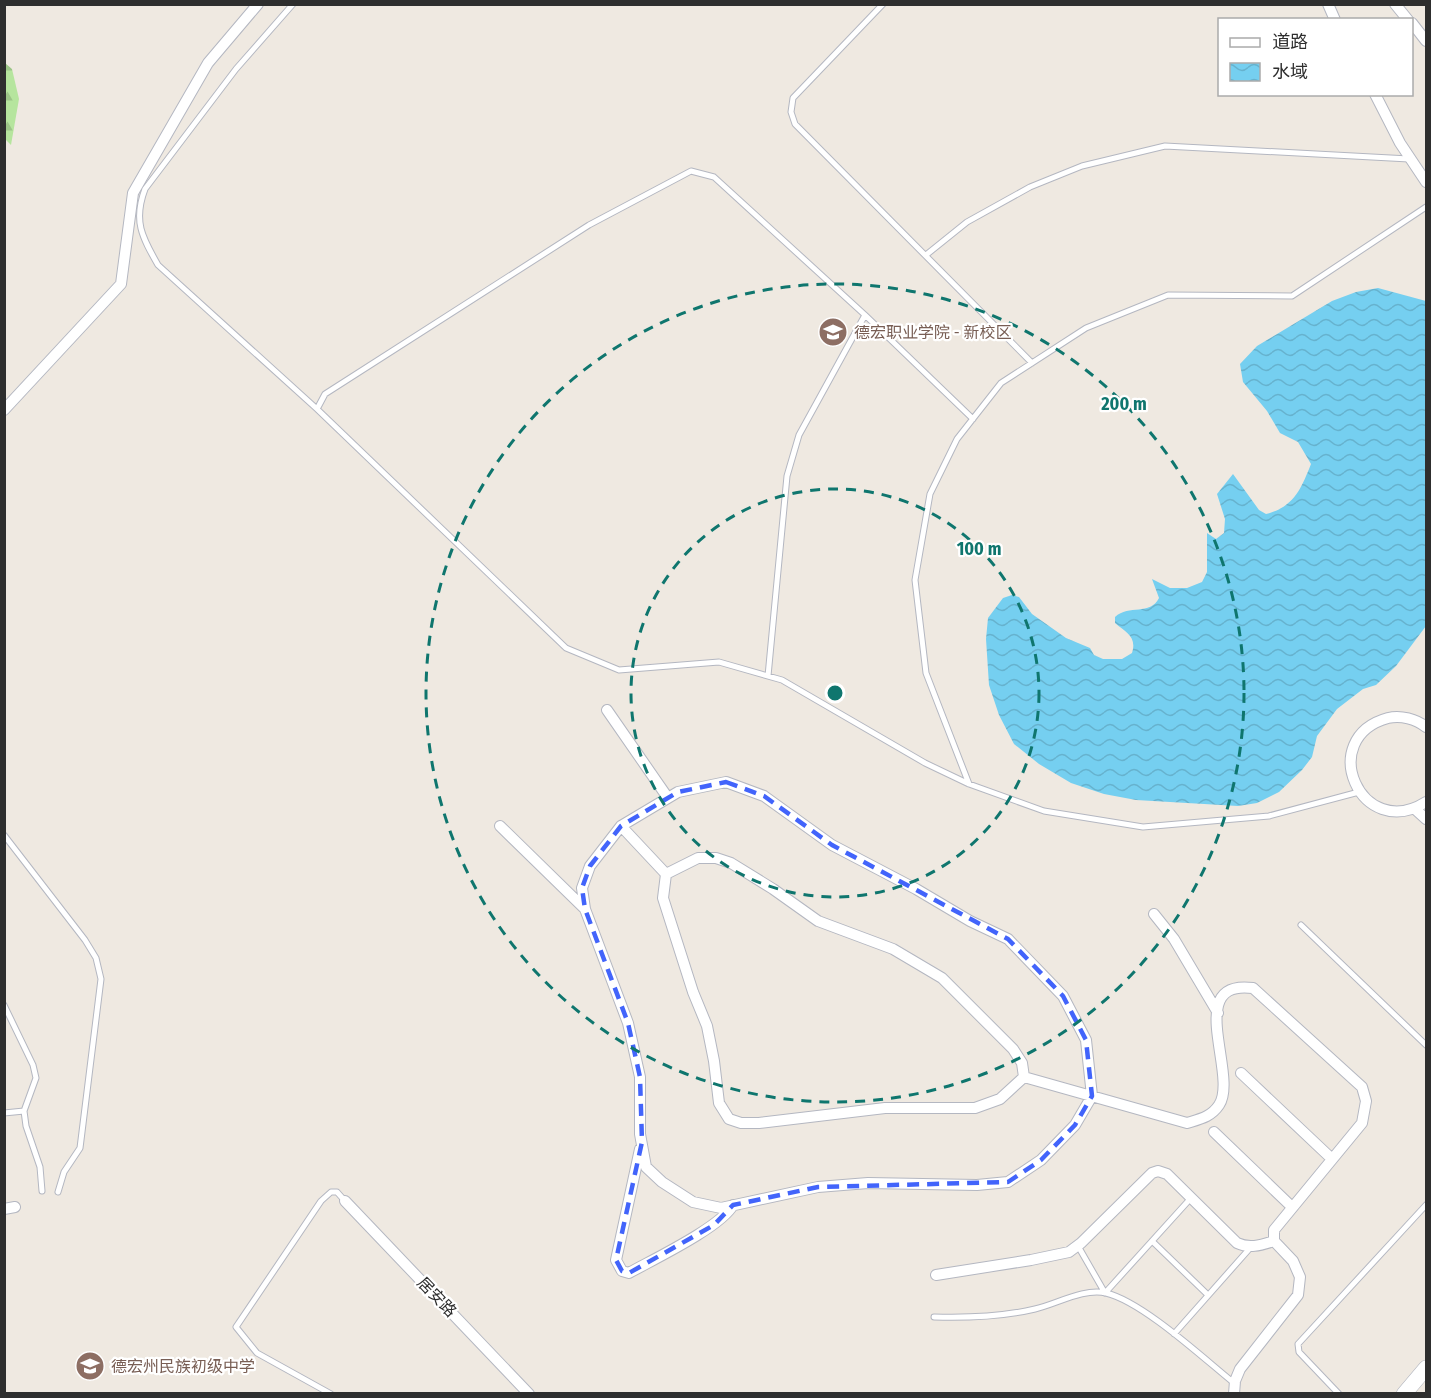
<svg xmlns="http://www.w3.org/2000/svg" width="1431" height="1398" font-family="'Fira Sans Condensed','Noto Sans SC',sans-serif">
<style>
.forest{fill:url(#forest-firs)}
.water{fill:url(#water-waves)}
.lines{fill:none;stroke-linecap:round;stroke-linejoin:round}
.lane-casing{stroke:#b4b7c1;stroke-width:7}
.street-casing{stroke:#b4b7c1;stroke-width:12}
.secondary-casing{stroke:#b4b7c1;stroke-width:16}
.lane{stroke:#fff;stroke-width:5}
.street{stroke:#fff;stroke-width:10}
.secondary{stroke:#fff;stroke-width:15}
.marked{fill:none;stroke:#4264fb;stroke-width:4.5;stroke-dasharray:12 8;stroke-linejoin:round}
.ring{fill:none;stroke:#0f766e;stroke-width:3;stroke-dasharray:10 8}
.labels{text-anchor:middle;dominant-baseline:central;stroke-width:4.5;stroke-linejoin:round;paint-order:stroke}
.education-label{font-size:16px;fill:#785e54;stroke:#fff;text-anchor:start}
.street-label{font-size:16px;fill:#2e2e2e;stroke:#fff}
.centre{fill:#0f766e;stroke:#fff;stroke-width:3}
.ring-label{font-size:18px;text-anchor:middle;font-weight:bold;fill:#0f766e;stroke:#fff;stroke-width:4.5;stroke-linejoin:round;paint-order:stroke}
</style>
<defs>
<pattern id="forest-firs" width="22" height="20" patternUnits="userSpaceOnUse" patternTransform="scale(1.5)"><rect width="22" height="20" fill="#b6e59e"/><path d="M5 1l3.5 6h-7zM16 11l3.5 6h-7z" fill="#9dc588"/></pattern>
<pattern id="water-waves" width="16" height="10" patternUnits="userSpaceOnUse" patternTransform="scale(1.5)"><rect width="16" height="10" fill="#75cff0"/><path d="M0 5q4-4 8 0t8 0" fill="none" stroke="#66b2ce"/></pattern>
</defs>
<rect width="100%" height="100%" fill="#efe9e1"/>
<path class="forest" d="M5,63L12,69L19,99L11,145L5,139Z"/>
<path class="water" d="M1378,288L1426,301V626L1396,666L1376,685L1363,689L1337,709L1317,736L1312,757L1302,770L1279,792L1257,803L1238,806L1136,800L1104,794L1071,783L1039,764L1014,744L999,715L989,685L986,639L988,618L1003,598L1012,595L1019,597L1032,614L1066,638L1090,648L1094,655L1103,659H1122L1132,653C1137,637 1127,633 1115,623V617C1129,604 1150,616 1159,598L1152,579L1170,588H1187L1202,582L1207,572V533L1216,539L1224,533L1225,519L1217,494L1233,474L1259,510L1266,514C1294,507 1301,489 1311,464L1298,442L1280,433L1267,411L1243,382L1240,364L1257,346L1332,301L1356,292Z"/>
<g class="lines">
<g class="lane-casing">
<path id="lane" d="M293,4L236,69L145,189C133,221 142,237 158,265L317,409L566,648L619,670L719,662L782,680L925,763L969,784L1044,811L1143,827L1269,816L1359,792
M883,4L793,98L791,112L795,124L1032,363
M926,255L967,222L1030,187L1082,166L1165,146L1409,159
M317,409L325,394L589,225L691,171L714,177L865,315L973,419
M768,676L787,476L799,435L865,315
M969,784L926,673L915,580L930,494L957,439L1001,383L1086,328L1168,295L1292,296L1426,207
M4,835L85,940L96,958L101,979L80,1148L64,1172L58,1192
M1301,925L1426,1045
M4,1005L33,1065L36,1078L24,1111L26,1126L40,1167L42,1191
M4,1113L24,1111
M1152,1241L1208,1295
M1078,1246L1105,1293L1191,1198
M934,1317C968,1318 1001,1317 1035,1309C1057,1304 1083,1288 1106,1293C1143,1302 1203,1358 1234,1383
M1174,1334L1251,1247
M331,1394L257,1353L236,1327L321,1201L331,1192H337L345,1201
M1339,1394L1299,1352L1298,1344L1426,1205"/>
</g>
<g class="street-casing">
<path id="street" d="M1328,4L1335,20
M1395,4L1408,20
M1412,23L1426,41
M1375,94L1400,143L1426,182
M4,410L121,284L133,193L208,63L258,4
M607,710L668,798
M1426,727C1416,719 1401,715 1388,718C1315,738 1361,843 1426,802
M726,782L764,796L832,845L916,889L970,921L1008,939L1063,996L1086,1040L1092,1096L1075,1125L1041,1160L1008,1182L977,1185L868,1183L818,1187L721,1208L693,1202L662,1182L646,1167L640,1134V1077L628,1023L585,909L582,888L590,866L621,826L678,792Z
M1415,809L1426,819
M500,826L585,909
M621,826L666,874
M698,858H716L731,863L773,889L818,921L893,949L942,978L1013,1049L1022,1063L1024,1077L1000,1099L975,1108H885L759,1123H741L729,1119L719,1103L714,1061L707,1026L693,992L663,898L666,874Z
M1154,914L1174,939L1218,1013
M1241,1073L1332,1159
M1024,1077L1187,1123C1200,1119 1211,1117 1219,1105C1239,1075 1183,979 1253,988L1362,1087L1366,1101L1362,1123L1274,1230V1241L1293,1261L1300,1277L1298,1295L1240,1369L1235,1381L1234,1394
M1214,1132L1292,1207
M640,1149L616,1260L622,1271L629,1273C654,1259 721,1227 733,1205
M345,1201L529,1394
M4,1209L15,1207
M936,1275L1031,1260L1069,1252L1081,1243L1152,1173L1158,1171L1167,1174L1237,1243C1250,1249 1261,1245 1274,1241"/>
</g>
<g class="secondary-casing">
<path id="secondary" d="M1404,1394L1426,1368"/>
</g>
<use href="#lane" class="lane"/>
<use href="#street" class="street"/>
<use href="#secondary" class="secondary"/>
</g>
<path class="marked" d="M726,782L764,796L832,845L1008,939L1063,996L1086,1040L1092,1096L1075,1125L1041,1160L1008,1182L818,1187L733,1205L714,1225L629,1273L622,1271L616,1260L642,1142L640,1077L628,1023L585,909L582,888L590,866L621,826L678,792Z"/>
<g class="ring">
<circle cx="835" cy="693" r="204"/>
<circle cx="835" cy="693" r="409"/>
</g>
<defs>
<g id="school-disc" transform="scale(1.5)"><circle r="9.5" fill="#8d6e63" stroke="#fff"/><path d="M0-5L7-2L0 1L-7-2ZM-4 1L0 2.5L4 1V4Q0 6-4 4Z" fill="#fff"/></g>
</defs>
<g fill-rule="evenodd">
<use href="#school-disc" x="833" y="332"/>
<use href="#school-disc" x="90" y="1366"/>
</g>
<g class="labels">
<g class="education-label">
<text x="854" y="332">德宏职业学院 - 新校区</text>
<text x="111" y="1366">德宏州民族初级中学</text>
</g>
<g class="street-label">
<text transform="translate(437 1297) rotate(46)">居安路</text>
</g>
</g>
<circle cx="835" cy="693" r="9" class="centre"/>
<g class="ring-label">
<text x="1124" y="410">200 m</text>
<text x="979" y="555">100 m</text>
</g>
<rect width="1431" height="1398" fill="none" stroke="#2e2e2e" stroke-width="12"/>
<rect x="1218" y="18" width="195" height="78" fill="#ffffff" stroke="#ababab" stroke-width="1.5"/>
<rect x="1230" y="38" width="30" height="9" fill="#ffffff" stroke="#ababab" stroke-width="1.5"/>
<text x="1272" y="48" font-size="18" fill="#2e2e2e">道路</text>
<rect x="1230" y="63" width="30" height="18" fill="url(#water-waves)" stroke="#ababab" stroke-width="1.5"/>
<text x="1272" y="78" font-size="18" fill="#2e2e2e">水域</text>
</svg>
